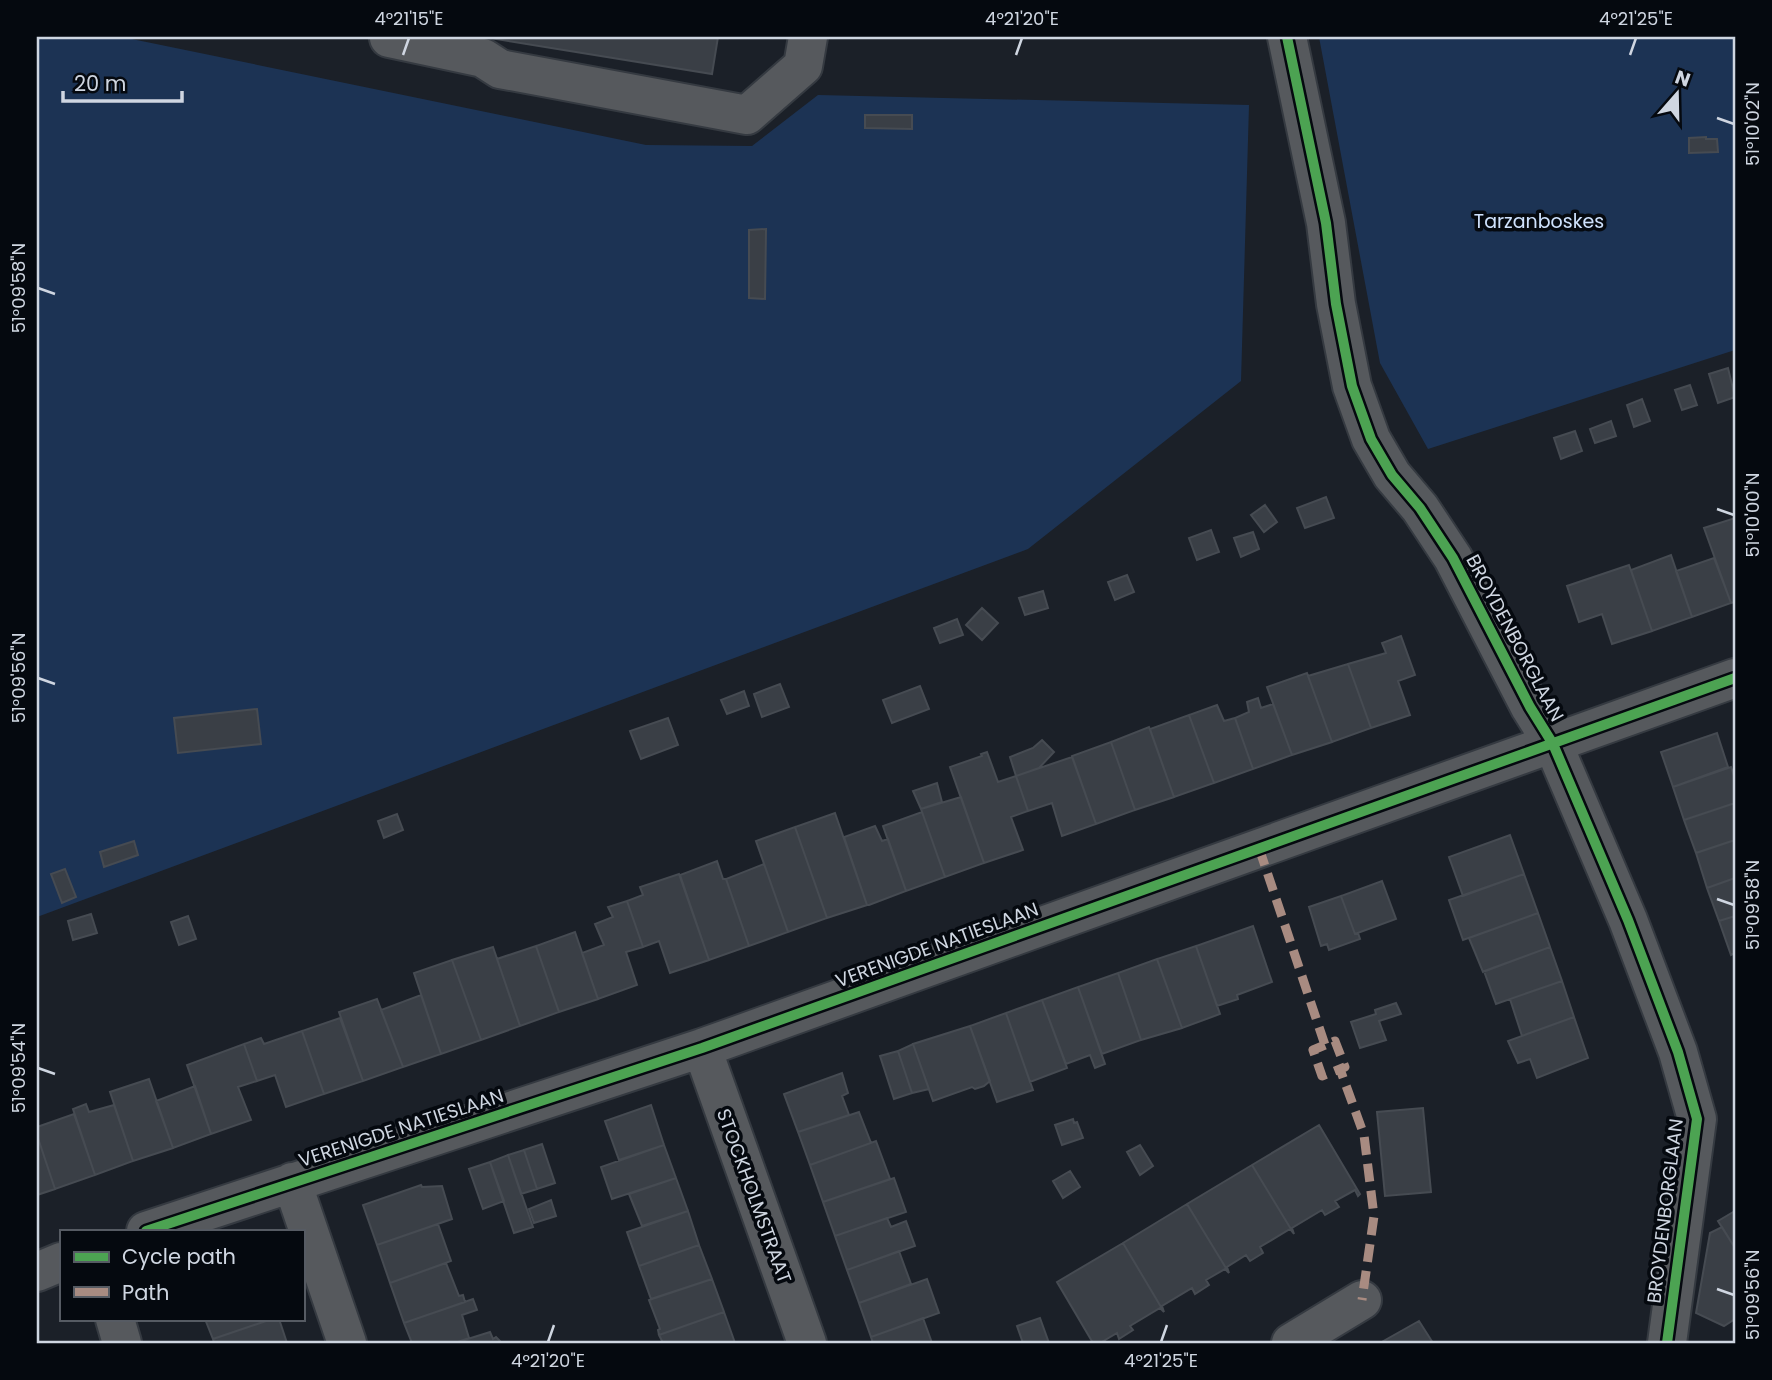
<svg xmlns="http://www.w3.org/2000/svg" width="1772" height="1380" font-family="Poppins,sans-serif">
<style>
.green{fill:#1c3354}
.building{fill:#3a3f46;stroke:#464b52;stroke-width:2}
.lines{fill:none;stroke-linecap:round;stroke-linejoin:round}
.minor-casing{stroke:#353a41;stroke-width:42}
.minor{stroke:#56595d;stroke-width:38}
.quiet{stroke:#a88b81;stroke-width:9;stroke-dasharray:18 9;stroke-linecap:butt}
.cycleway-casing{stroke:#05090f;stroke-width:15}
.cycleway{stroke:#4ca352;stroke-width:10}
.ticks{fill:none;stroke:#cfd6e1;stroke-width:2.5}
.labels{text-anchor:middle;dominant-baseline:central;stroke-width:7;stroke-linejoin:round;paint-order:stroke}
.park-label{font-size:19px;fill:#cfe2fd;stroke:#05090f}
.street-label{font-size:19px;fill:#cfd6e1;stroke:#05090f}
.neatline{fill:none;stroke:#cfd6e1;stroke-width:2.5}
.ticks-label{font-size:18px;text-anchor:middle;fill:#cfd6e1}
</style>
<rect width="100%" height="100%" fill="#1b2028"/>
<path class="green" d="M37,37H122L646,145L752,146L818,95L1249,105L1241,381L1028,549L37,917Z
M1319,37H1735V350L1428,449L1380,363Z"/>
<path class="building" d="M484,37H718L712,74Z
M865,115H912V129L865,128Z
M1706,137V139H1717L1718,152L1689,153V138Z
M766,229L765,299L749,298V230Z
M1728,368L1735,397L1718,403L1709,374Z
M1690,385L1697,405L1682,410L1675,390Z
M1642,399L1650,421L1634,427L1627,405Z
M1611,421L1616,436L1595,443L1590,429Z
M1575,431L1582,451L1561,459L1554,438Z
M1326,497L1334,518L1305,528L1297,508Z
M1265,505L1277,522L1264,532L1251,515Z
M1735,518V602L1731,603L1704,528Z
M1211,530L1219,552L1197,560L1189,538Z
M1253,532L1259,549L1241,557L1234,538Z
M1671,555L1692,617L1652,631L1631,570Z
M1714,558L1731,603L1692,617L1676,571Z
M1629,565L1652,631L1612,644L1602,614L1579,622L1567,586Z
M1127,575L1134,592L1115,600L1108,582Z
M1043,591L1048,608L1025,615L1019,598Z
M982,608L998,623L982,640L966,625Z
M957,619L963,635L940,643L934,628Z
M1401,636L1415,675L1398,681L1410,715L1371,728L1348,664L1386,653L1382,643Z
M1348,664L1371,728L1332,742L1308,676Z
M1307,673L1332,742L1292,755L1267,687Z
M780,684L789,707L762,717L754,694Z
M920,686L929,709L892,723L883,700Z
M744,691L749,706L727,714L721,700Z
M1258,698L1261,708L1273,704L1292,755L1253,769L1235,718L1249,712L1247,702Z
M1217,705L1224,721L1235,718L1253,769L1214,783L1189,715Z
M257,709L261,744L178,753L174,718Z
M1189,715L1214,783L1174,797L1150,729Z
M668,718L678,745L641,759L630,731Z
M1149,727L1174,797L1135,810L1111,742Z
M1717,733L1728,767L1673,787L1661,752Z
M1042,740L1054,752L1039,768L1016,776L1010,757L1033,748Z
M1111,742L1135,810L1096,824L1072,756Z
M987,752L998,782L1016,776L1028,811L1011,817L1023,850L984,863L950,767L982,756L981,754Z
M1072,757L1096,824L1062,836L1052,803L1028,811L1016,776Z
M1731,767L1735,779V803L1684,820L1673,787Z
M937,783L942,802L921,809L913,791Z
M961,797L984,863L945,877L921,809Z
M1735,803V840L1696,853L1684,820Z
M922,812L945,877L906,891L883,826Z
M835,813L867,905L827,918L795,827Z
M397,814L403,830L384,838L378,821Z
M875,826L882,841L888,839L906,891L869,905H867L844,837Z
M795,827L827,918L788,932L756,841Z
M1510,835L1524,874L1463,896L1449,857Z
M1735,840V878L1707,888L1696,853Z
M134,841L138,855L104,867L100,852Z
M717,861L723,879H726L749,946L709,960L680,875Z
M764,864L788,932L749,946L726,879Z
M65,869L76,897L62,903L51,874Z
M679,874L709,960L670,973L659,941L643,947L627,901L643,895L640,887Z
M1524,874L1538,913L1463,940L1449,900Z
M1735,878V916L1719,921L1707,888Z
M1382,881L1396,919L1355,934L1341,896Z
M1341,896L1355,934L1358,933L1360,939L1329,950L1327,944L1321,946L1309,907Z
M627,901L643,947L626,952L637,985L598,999L582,953L604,945L595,924L613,917L608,907Z
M1538,913L1550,947L1483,972L1469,938Z
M91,914L97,933L73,940L68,921Z
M188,916L196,939L179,945L171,922Z
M1735,916V953L1731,955L1719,921Z
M1253,926L1272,982L1237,995L1238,999L1217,1006L1196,946Z
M575,932L598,999L559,1012L536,946Z
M536,946L559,1012L520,1026L497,959Z
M1196,946L1220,1014L1182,1028L1157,959Z
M493,947L520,1026L481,1040L452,960Z
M1550,947L1562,981L1496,1004L1484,971Z
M1157,959L1182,1028L1141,1040L1118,973Z
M452,960L481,1040L441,1054L414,973Z
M1118,973L1141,1040L1102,1054L1078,987Z
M1562,981L1574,1017L1522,1036L1510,999Z
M1078,987L1105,1064L1095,1068L1090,1055L1066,1064L1042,1000Z
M421,995L441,1054L403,1067L381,1010Z
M377,999L403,1067L363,1081L339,1012Z
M1042,1000L1067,1068L1030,1082L1006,1013Z
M1396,1003L1401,1014L1379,1021L1386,1040L1360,1048L1351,1022L1376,1014L1375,1010Z
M1006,1013L1033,1090L997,1102L970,1026Z
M1574,1017L1588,1058L1537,1078L1530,1059L1518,1063L1508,1041Z
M340,1018L363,1081L324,1094L302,1031Z
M970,1026L990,1081L984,1086L975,1089L972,1087L933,1101L913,1044Z
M302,1031L324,1094L286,1107L275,1075L257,1081L244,1044L261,1038L264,1044Z
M244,1044L257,1081L238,1087L251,1120L211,1134L187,1065Z
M913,1044L929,1089L912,1093L898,1051Z
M898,1051L912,1093L894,1099L880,1056Z
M842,1073L848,1093L842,1096L849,1115L798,1132L784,1094Z
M149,1079L173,1148L133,1161L110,1092Z
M195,1086L211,1134L173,1148L156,1101Z
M86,1104L89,1112L114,1105L133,1161L95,1175L73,1109Z
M651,1105L664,1145L619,1160L605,1121Z
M1423,1108L1431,1192L1385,1196L1377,1112Z
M859,1112L871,1143L810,1165L798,1132Z
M74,1114L95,1175L55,1189L37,1135V1127Z
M1073,1119L1074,1123L1077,1122L1083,1138L1062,1145L1055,1125Z
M1319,1125L1360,1194L1358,1196L1355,1190L1335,1201L1339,1207L1325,1215L1322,1210L1292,1228L1294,1234L1252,1165Z
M37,1135L55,1189L37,1195Z
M876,1141L890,1179L823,1202L810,1165Z
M542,1144L555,1183L537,1189L524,1150Z
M664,1145L676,1178L612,1199L601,1167Z
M1140,1145L1153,1166L1140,1175L1127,1152Z
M524,1150L537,1189L521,1194L508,1155Z
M508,1155L533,1227L514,1233L490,1162Z
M490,1162L504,1201L483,1209L469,1169Z
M1252,1165L1294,1234L1290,1229L1260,1247L1263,1253L1250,1261L1246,1255L1227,1267L1229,1273L1187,1204Z
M1070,1171L1080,1187L1063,1198L1053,1181Z
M676,1178L688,1211L642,1226L629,1194Z
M894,1178L906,1212L835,1236L823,1202Z
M421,1185L422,1187L442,1186L452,1219L377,1245L363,1205Z
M551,1200L556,1216L534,1223L529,1209Z
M1187,1204L1229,1273L1225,1269L1206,1280L1209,1285L1195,1294L1192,1288L1162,1306L1164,1312L1123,1243Z
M688,1211L699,1245L639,1266L627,1232Z
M1735,1211V1248L1718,1221Z
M887,1218L891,1227L906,1221L915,1246L847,1270L835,1236Z
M438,1224L451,1261L390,1283L377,1245Z
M1722,1227L1735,1248V1319L1724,1326L1696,1313L1710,1233Z
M1123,1243L1164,1312L1160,1308L1130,1326L1133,1330L1119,1339L1117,1333L1100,1343H1093L1057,1282Z
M699,1245L712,1279L651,1299L639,1266Z
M899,1251L911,1284L859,1303L847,1270Z
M446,1263L459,1296L463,1295L465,1302L404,1323L390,1283Z
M712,1279L724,1312L659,1335L658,1330L660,1329L649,1300Z
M927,1279L939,1313L871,1337L859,1303Z
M473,1299L477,1310L462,1315L469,1338L455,1343H412L404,1323Z
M724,1312L735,1343H663L659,1335Z
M923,1318L932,1343H873L871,1337Z
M1040,1318L1049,1343H1023L1017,1326Z
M205,1319H272L213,1339Z
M272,1319H279L287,1343H214L213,1339Z
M1419,1321L1433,1343H1380Z
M490,1332L493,1339L496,1337L502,1343H455Z"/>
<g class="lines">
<g class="minor-casing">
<path id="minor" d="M1287,37L1326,223L1336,304L1352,386L1371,439L1392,475L1420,508L1453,558L1530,707L1553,744L1628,920L1678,1052L1697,1119L1667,1343
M389,38L483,58L500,69L747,115L803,66L808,37
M702,1048L807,1343
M292,1182L347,1343
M146,1231L702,1048L1735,678
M37,1272L61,1262
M115,1319L122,1343
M1291,1343L1362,1300"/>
</g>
<use href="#minor" class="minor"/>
<path class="quiet" d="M1259,848L1325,1045L1335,1041L1345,1067L1340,1069L1364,1135L1374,1216L1362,1300
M1325,1045L1313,1050L1322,1076L1340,1069"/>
<g class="cycleway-casing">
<path id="cycleway" d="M1287,37L1326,223L1336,304L1352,386L1371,439L1392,475L1420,508L1453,558L1530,707L1553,744L1628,920L1678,1052L1697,1119L1667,1343
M146,1231L702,1048L1735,678"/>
</g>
<use href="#cycleway" class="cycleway"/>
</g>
<path class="ticks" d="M403,55L409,38M1016,55L1022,38M1630,55L1636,38M1717,118L1734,124M38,288L55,294M1717,509L1734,515M38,678L55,684M1717,899L1734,905M38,1068L55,1074M1717,1289L1734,1295M548,1342L554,1325M1161,1342L1167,1325"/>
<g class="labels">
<g class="park-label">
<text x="1539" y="221">Tarzanboskes</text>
</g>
<g class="street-label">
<text transform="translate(1515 638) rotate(62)">BROYDENBORGLAAN</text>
<text transform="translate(937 945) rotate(-20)">VERENIGDE NATIESLAAN</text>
<text transform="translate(401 1128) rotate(-18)">VERENIGDE NATIESLAAN</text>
<text transform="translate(754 1196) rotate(70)">STOCKHOLMSTRAAT</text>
<text transform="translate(1665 1211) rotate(-83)">BROYDENBORGLAAN</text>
</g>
</g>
<rect width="1772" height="1380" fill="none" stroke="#05090f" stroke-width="77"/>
<rect x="60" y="1230" width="245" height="91" fill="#05090f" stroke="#565b63" stroke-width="2"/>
<rect x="74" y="1252" width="35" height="10" fill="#4ca352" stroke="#565b63" stroke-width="2"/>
<text x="122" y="1264" font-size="21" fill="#cfd6e1">Cycle path</text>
<rect x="74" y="1287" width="35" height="10" fill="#a88b81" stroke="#565b63" stroke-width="2"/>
<text x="122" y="1300" font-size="21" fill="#cfd6e1">Path</text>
<g transform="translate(1677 94) rotate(20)" stroke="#05090f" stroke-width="5" paint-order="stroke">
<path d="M0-5L12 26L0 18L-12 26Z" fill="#cfd6e1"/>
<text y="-10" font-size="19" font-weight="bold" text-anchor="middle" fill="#cfd6e1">N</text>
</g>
<path d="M63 91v10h119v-10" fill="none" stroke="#cfd6e1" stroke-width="3.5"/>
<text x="74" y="91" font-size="21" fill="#cfd6e1" stroke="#05090f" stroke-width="5" paint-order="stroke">20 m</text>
<rect x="38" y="38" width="1696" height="1304" class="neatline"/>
<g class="ticks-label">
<text x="409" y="25">4°21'15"E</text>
<text x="1022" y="25">4°21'20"E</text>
<text x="1636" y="25">4°21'25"E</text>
<text transform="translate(1753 124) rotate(-90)" y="6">51°10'02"N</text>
<text transform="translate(19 288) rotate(-90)" y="6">51°09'58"N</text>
<text transform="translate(1753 515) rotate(-90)" y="6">51°10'00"N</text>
<text transform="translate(19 678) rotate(-90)" y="6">51°09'56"N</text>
<text transform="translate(1753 905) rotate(-90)" y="6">51°09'58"N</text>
<text transform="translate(19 1068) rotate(-90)" y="6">51°09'54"N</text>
<text transform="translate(1753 1295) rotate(-90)" y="6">51°09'56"N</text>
<text x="548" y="1367">4°21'20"E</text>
<text x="1161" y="1367">4°21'25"E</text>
</g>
</svg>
